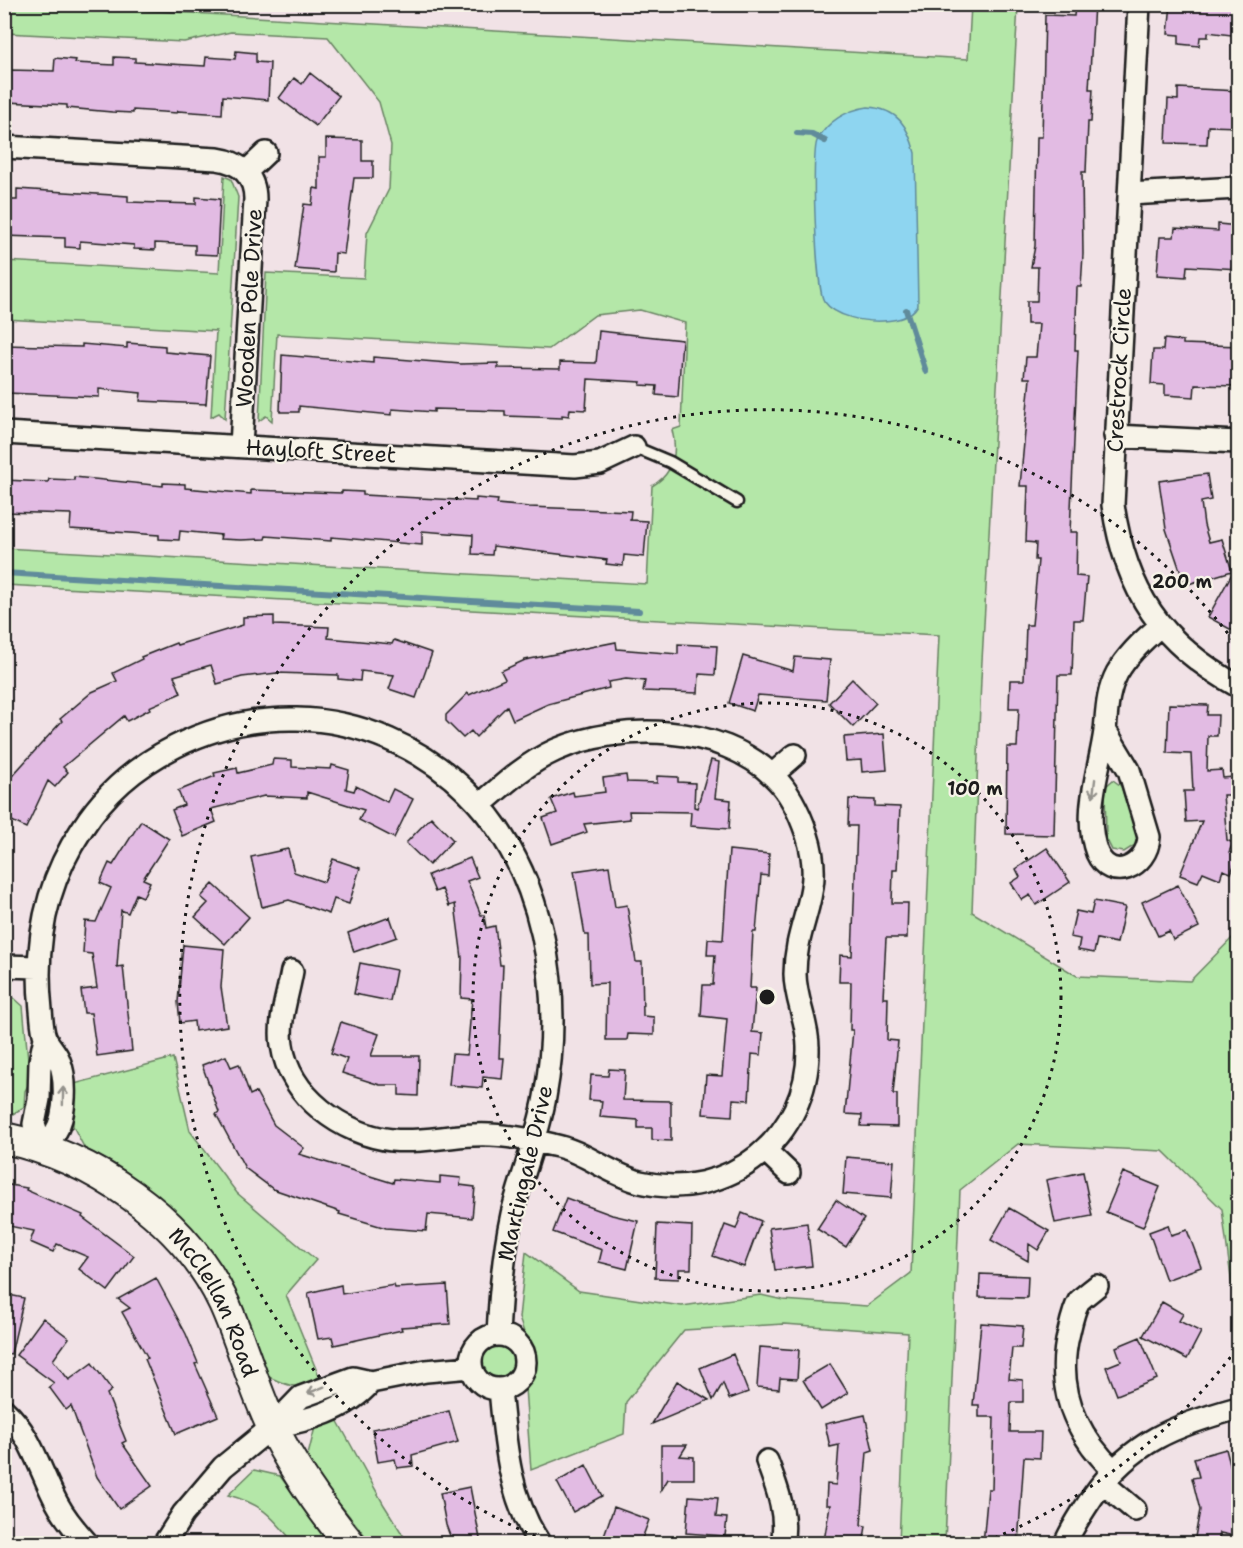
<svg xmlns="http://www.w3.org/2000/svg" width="1243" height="1548" font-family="'Shantell Sans',sans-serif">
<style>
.green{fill:#b4e7a8;stroke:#688262;stroke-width:1.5}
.water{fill:#8ed5f0;stroke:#608b9b;stroke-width:1.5}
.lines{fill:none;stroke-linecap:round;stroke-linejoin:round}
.stream{stroke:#608b9b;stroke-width:6}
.building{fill:#e2bbe3;stroke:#1c1c1c;stroke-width:1.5}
.lane-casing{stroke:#1c1c1c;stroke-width:15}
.street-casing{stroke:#1c1c1c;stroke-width:26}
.secondary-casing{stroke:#1c1c1c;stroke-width:34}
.lane{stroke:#f7f3e8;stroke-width:10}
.street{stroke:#f7f3e8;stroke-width:21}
.secondary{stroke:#f7f3e8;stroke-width:30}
.oneway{stroke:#94928c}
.ring{fill:none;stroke:#1c1c1c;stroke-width:3;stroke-dasharray:3 6}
.labels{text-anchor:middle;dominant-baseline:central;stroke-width:4.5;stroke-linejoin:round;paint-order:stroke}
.street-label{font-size:22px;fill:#1c1c1c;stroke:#f7f3e8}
.centre{fill:#1c1c1c;stroke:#f7f3e8;stroke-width:3}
.ring-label{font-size:18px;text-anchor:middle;font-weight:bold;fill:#1c1c1c;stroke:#f7f3e8;stroke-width:4.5;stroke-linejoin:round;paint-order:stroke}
</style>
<rect width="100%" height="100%" fill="#f1e2e6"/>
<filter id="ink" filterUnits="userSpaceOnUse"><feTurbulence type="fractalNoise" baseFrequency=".0167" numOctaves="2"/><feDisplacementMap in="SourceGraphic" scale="12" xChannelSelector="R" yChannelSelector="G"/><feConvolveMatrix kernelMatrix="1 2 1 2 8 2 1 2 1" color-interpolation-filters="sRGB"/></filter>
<g filter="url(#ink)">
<path class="green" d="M5,5H54L968,59L971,5H1018L981,679L972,912L1077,976L1190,981L1238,932V1332L1222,1209L1163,1151L1018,1144L960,1190L945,1543H899L908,1333L784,1324L684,1330L626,1402L624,1434L531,1470L525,1388L533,1371L534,1361L519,1318L526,1252L579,1291L682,1306L761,1295L783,1300L867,1306L911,1273L939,635L5,585L4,548L647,584L652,486C674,473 678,453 672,430L681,427L685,323L640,310L595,315L549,349L277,334L272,421L266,416L259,421L266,273L364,278L367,233L389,189L391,145L379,102L328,37L231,32L184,42L5,33Z
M224,176L231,179L238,197L225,419L219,413L211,417L216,331L5,319V261L219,273Z
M1113,780L1121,786L1137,835L1135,845L1124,852L1112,850L1106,838L1105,787Z
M4,989L23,1006L30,1081L25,1091L24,1107L5,1119Z
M173,1058L190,1131L237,1193L316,1260L286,1295L320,1379C297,1391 291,1387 269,1377L239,1301L182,1219L149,1189L114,1164L85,1149L73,1126L74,1084Z
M52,1066L55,1088L52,1115L46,1117L47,1068Z
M480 1363a19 19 0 1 1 38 0a19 19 0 1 1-38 0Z
M335,1416L384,1505L408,1543H371L325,1486L307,1459L315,1427Z
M254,1470L280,1476L329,1543H294C272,1517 263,1504 228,1495Z"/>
<path class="water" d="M868,107C898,109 908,126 915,153L918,305C910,318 897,320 883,321C864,322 835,317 824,301C816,290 811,154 817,141C827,121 847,110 868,107Z"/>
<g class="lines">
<path class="stream" d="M797,133L812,134L825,141
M906,310L926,372
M4,573L639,611"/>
</g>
<path class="building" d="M1075,4H1094L1089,89H1093L1091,122H1088L1086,172H1082L1083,254L1081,287H1077L1075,350H1078L1070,532H1077L1076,576L1087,577L1083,620H1074L1072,675H1058L1054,835L1006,834L1007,747H1017L1019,708H1009L1010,680H1024L1026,625H1032L1038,560H1035L1036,543L1026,542L1028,486H1020L1030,378H1024L1026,357H1036L1039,324H1027V301H1037L1038,267H1031L1035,246L1037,137H1042L1045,15L1074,16Z
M1171,4H1217L1239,8V36L1208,32V37H1200L1199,46L1179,44V35L1168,34Z
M236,51L256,53V62L270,63L268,100L223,96L222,114L178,111L177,113L133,110V113L112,112L67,108V105L7,102L8,70L54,71L55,58L76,60L75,63L114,65V57L135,58V62L205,66L206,57L235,59Z
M310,73L339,96L316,126L279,98L294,78L302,84Z
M1178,88L1239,91V127L1208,126L1207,144L1166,143L1168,99L1178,100Z
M326,139L362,140V161H373V178H354L344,254L335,253L334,272L295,269L304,204L312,205L314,188L319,189V157H326Z
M17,189L128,196V202L196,204V197L220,199L217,255L195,254V245L155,243V250L134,249V245L80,241V248L65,247V238L4,236V200H17Z
M1218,224L1239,226V269L1187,266L1186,277L1157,275L1160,237H1174L1175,228L1218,231Z
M599,331L682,340L678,397L656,395L657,386L640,385L641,382L588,379L586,410L570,409L569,416L562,415V418L505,416V411L434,409V412L392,409V415L299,406V412H280L282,355L373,363V357L461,364L498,363V368L560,369V362L596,363Z
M1164,339L1183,341V344L1239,346V386L1195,385L1194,397L1165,395V385L1151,384L1153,350H1163Z
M127,343L165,346V352L210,356L206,404L140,401L141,393L99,389V397L7,393L4,345L82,347V344L127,348Z
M1207,474L1211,500L1201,502L1204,525L1209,542L1222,539L1232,571L1185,585L1166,529L1159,481Z
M74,477L163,486V483L185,484V488L251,494V490L342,493V491L363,492V495L476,501V498L498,500L497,504L529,507L631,511L630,520L647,521L644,557L624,555L623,566L606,564L607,560L493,546L492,555L472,554L473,535L422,531V545L331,537V541L266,536L265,539L241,540L220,539L221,535L180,531L179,540L159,539V535L70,529L71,514L4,512V480L48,482L49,479L74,480Z
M1233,572L1239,591V634L1208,617Z
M274,616V625L329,627L328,638L392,644L394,640L432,653L416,698L389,689L394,675L361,671L360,681L338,679V675L277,673L242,677L217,684L211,665L174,676L181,693L149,707L150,709L127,721L124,716L63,767L68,772L55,787L48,781L26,828L4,817V772L12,776L62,721L60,719L92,692L117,681L113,673L142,659L141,657L176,643L177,645L243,625V617Z
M616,642L617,649L678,654V644L717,646L715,675L699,674L698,693L643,691L645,681L626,679L608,682L609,688L548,704L513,720L507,706L476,737L471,731L463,738L446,721V715L468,693L469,695L505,679L501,671L525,660Z
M743,656L793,671L795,657L830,660L826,700L758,695L753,711L729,703Z
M852,679L876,703L853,727L829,703Z
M1169,704L1208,705L1207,715H1218L1217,736H1208L1207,771L1222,770L1223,778L1233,777L1234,795H1223L1227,840L1233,843L1229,852L1238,855L1231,873L1223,870L1220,879L1203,872L1198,882L1180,875L1202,821L1186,822L1184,791H1193L1191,754L1167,753Z
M884,734L887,770L862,772L861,760L846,761L844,737Z
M273,759L292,760V767L331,769L332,765L349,770L346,789L354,791L356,786L387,802L393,789L413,799L394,838L359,820L364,810L307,792V798L264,796L211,809L216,822L182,836L172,810L184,805L178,791L215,776L214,773L237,768L238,773L272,765Z
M711,760L719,762L715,798L731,800L729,829L690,826L691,812L629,811L630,819L584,824L587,832L552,844L543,818L557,813L551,799L573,792L574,796L605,792L603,778L626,775L627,782L657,783V776L678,777V782L695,783L694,807L697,808Z
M849,799L875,800V806L900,807L897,870H893L892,903H908L907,938H886L883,998H888L887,1040L898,1041L893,1094H897V1127L861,1126L862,1115L845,1114L853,1030H850L851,982H839L840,955L852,956L857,826H848Z
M431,817L453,840L429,865L406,843Z
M141,821L169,839L143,879L150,882L143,897L136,894L128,913L121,910L117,967L123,966L132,1051L97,1056L91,1013H84L81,990L97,988L92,954L83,953L85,921L96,922L111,888L100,883L109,863L113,865Z
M1047,848L1070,882L1036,905L1030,895L1022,900L1011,883L1020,877L1016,869Z
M288,849L294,872L324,882L333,859L360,868L349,904L334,899L329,914L289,900L262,907L251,857Z
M729,850L769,854L768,876L761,875L756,932H753L750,988H756L752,1032L763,1033L761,1055L752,1054L749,1100L733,1099L732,1116L703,1114L706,1075L722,1076L727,1019L701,1016L703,985H713L715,955H707L708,939L723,940Z
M470,858L478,877L467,881L481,915H484L486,928L495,926L500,965H503L499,1058H504L502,1079L483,1077L482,1088L449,1085L452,1054L467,1055L472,999L461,998L462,958L455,904L449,906L442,889L435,892L428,875Z
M609,866L615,907L627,905L636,962H642L643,1016L654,1017V1035L628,1034L627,1040H606L607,983L590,984L589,935H585L574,871Z
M213,884L249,917L225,944L195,917L208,903L201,897Z
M1178,885L1199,927L1173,940L1169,931L1158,936L1142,902Z
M1094,901L1125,907L1117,943L1097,939L1094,953L1078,950L1080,939L1070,937L1076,911L1091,914Z
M390,917L397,937L354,952L348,933Z
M183,945L224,949L221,987L227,1026L195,1031L194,1021L180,1023L178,1002Z
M360,963L396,970L390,1001L354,994Z
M341,1022L379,1034L371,1056H419L418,1096L399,1095V1085H380L342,1073L347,1059L331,1053Z
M226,1056L231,1067L239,1064L250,1095L256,1092L274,1125L304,1148L299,1154L393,1183L394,1179L440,1183V1176L461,1178L460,1185L475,1187L472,1218L428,1214L426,1231L386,1228L339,1214L340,1212L273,1189L245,1168L216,1114L219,1112L202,1065Z
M609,1069L625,1070L623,1100L671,1101V1141L652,1140V1128H638V1120L600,1117L602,1101L589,1100L591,1075L608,1076Z
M846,1157L894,1161L891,1198L843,1194Z
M1083,1172L1092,1216L1055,1223L1046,1180Z
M1123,1172L1160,1187L1143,1227L1106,1212Z
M4,1184L27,1188L26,1190L83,1215L82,1217L134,1256L108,1291L79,1269L88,1257L57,1244L53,1252L30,1242L34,1231L4,1225Z
M566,1198L612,1215L638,1221L627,1269L599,1262L602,1250L553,1232Z
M836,1200L864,1219L846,1247L817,1229Z
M1009,1208L1049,1231L1038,1250L1029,1244L1028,1261L991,1240Z
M742,1213L761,1221L744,1267L713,1256L725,1225L736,1229Z
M807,1223L812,1266L775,1270L769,1228Z
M657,1224L692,1226L691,1269H679V1279L655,1278Z
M1168,1225L1171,1235L1187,1230L1201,1267L1166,1280L1149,1232Z
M980,1274L1028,1276L1027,1298L979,1297Z
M156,1278L186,1334L198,1363L195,1364L218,1416L176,1434L145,1359L148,1358L122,1312L130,1308L118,1299Z
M341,1285L342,1294L394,1285L395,1288L447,1285L450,1324L401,1327L402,1330L334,1345L332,1337L318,1339L308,1293Z
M4,1294L24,1298L11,1354L4,1353Z
M1162,1302L1183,1314L1179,1321L1201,1332L1187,1359L1143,1336Z
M43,1318L69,1338L53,1360L69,1380L92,1363L112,1390L107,1394L126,1441L122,1443L152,1486L119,1509L97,1477L71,1406L66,1410L49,1387L54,1383L16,1355Z
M981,1323L1023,1326L1021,1348H1012L1009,1379L1023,1380V1402H1011L1010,1432H1041L1040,1458L1024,1457L1018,1544H983L988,1489H992L994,1417H979V1405H973Z
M1140,1337L1157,1379L1117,1395L1106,1367L1121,1361L1116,1347Z
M760,1347L799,1350L797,1379L780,1378L779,1389L757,1387Z
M733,1354L748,1392L729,1399L723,1383L713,1400L700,1368Z
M830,1364L848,1393L821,1410L803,1380Z
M677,1381L709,1400L652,1424Z
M449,1411L458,1442L412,1455L413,1466L397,1468L395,1459L378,1462L372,1429L405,1423Z
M865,1415L873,1450L867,1452L861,1525L866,1526L863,1544L824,1541L830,1505H826L827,1484L836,1485L839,1445L830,1447L825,1424Z
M661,1445H687L680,1456L694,1457V1479H668L661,1491Z
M1226,1449L1239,1500V1537L1220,1533L1218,1542L1195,1537L1200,1510L1192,1478L1199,1477L1194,1458Z
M586,1465L602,1496L573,1512L557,1482Z
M470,1487L481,1544H453L446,1525L440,1493Z
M689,1496L718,1498L716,1517L727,1518L725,1536L686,1533Z
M614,1507L649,1520L640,1544H601Z"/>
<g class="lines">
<g class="lane-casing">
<path id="lane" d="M634,447L670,462L737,502"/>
</g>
<g class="street-casing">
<path id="street" d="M1139,4L1113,505C1126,592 1161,644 1238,686
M4,147L217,159C239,162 255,175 255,199L241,446
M246,172L266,153
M1129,194L1238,188
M4,433L575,466L600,463L634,447
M1115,436L1238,442
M1105,730L1129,770L1149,837C1147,868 1110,883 1097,853C1082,814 1100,769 1105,731C1107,710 1107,692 1117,673C1128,654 1143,640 1160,626
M772,775L795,755
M4,966L38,967
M292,971C288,995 278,1021 282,1045C289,1096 343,1135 392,1140C418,1143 446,1136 473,1135C499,1133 528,1139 553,1145C584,1151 609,1174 640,1182C728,1203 810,1137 808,1047C808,1022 795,999 795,974C795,920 826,893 807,835C800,814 790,792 774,777C721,724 621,722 556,750C527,763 504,784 480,805
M41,1148C46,1143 51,1138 55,1133C66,1116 67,1079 59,1060C56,1052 48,1045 45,1037C42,1029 42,1019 41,1010C34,945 45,884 82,829C127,758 214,717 297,719C360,720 423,748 467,792C545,869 564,992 545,1097C538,1137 522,1174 512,1214C503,1254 500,1294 498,1335
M41,1148L34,1124L39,1099L40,1061L45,1038
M766,1151L789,1173
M1097,1286C1091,1291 1084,1296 1079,1301C1074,1309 1071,1323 1069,1332C1055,1386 1074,1432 1113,1470
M471 1362a27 27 0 1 1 54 0a27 27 0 1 1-54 0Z
M500,1389C505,1443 509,1498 540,1544
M4,1410C32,1435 40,1472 57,1503C65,1518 76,1531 88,1544
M272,1427C308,1421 347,1410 371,1382
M767,1461C777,1488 788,1515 782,1544
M1103,1483L1135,1510
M164,1544L183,1514L223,1467L272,1427L301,1397L353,1378L371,1382L426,1371L471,1367
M1065,1544C1072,1527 1083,1511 1093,1496C1132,1441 1176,1425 1238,1408"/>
</g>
<g class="secondary-casing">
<g id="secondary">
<path id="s1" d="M4,1138C93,1157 184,1218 224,1303C242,1343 253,1386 272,1426C293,1469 319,1506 350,1544"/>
</g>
</g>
<use href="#lane" class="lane"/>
<use href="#street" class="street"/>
<use href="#secondary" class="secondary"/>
</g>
<defs><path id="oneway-shaft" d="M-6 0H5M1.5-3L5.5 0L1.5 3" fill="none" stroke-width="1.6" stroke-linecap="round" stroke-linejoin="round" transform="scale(1.5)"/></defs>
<g class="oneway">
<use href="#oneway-shaft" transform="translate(1094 788) rotate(97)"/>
<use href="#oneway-shaft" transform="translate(63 1096) rotate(-89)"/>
<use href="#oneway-shaft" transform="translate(316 1390) rotate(158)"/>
</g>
</g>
<g class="ring">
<circle cx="767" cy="997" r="294"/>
<path d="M1236 1350A587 587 0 0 1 982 1543M552 1543A587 587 0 1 1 1236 644"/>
</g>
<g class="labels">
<g class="street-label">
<text transform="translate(249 308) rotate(-87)">Wooden Pole Drive</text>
<text transform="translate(1119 370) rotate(-87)">Crestrock Circle</text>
<text transform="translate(321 451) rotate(3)">Hayloft Street</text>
<text transform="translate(525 1173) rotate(-77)">Martingale Drive</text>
<text stroke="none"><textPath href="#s1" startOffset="279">McClellan Road</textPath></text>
</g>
</g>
<circle cx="767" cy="997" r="9" class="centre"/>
<g class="ring-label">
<text x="1182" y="588">200 m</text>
<text x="975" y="795">100 m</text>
</g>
<rect width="1243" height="1548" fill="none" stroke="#f7f3e8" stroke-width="24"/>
<rect x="12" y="12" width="1219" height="1524" fill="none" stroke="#1c1c1c" stroke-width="2" filter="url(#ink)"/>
</svg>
